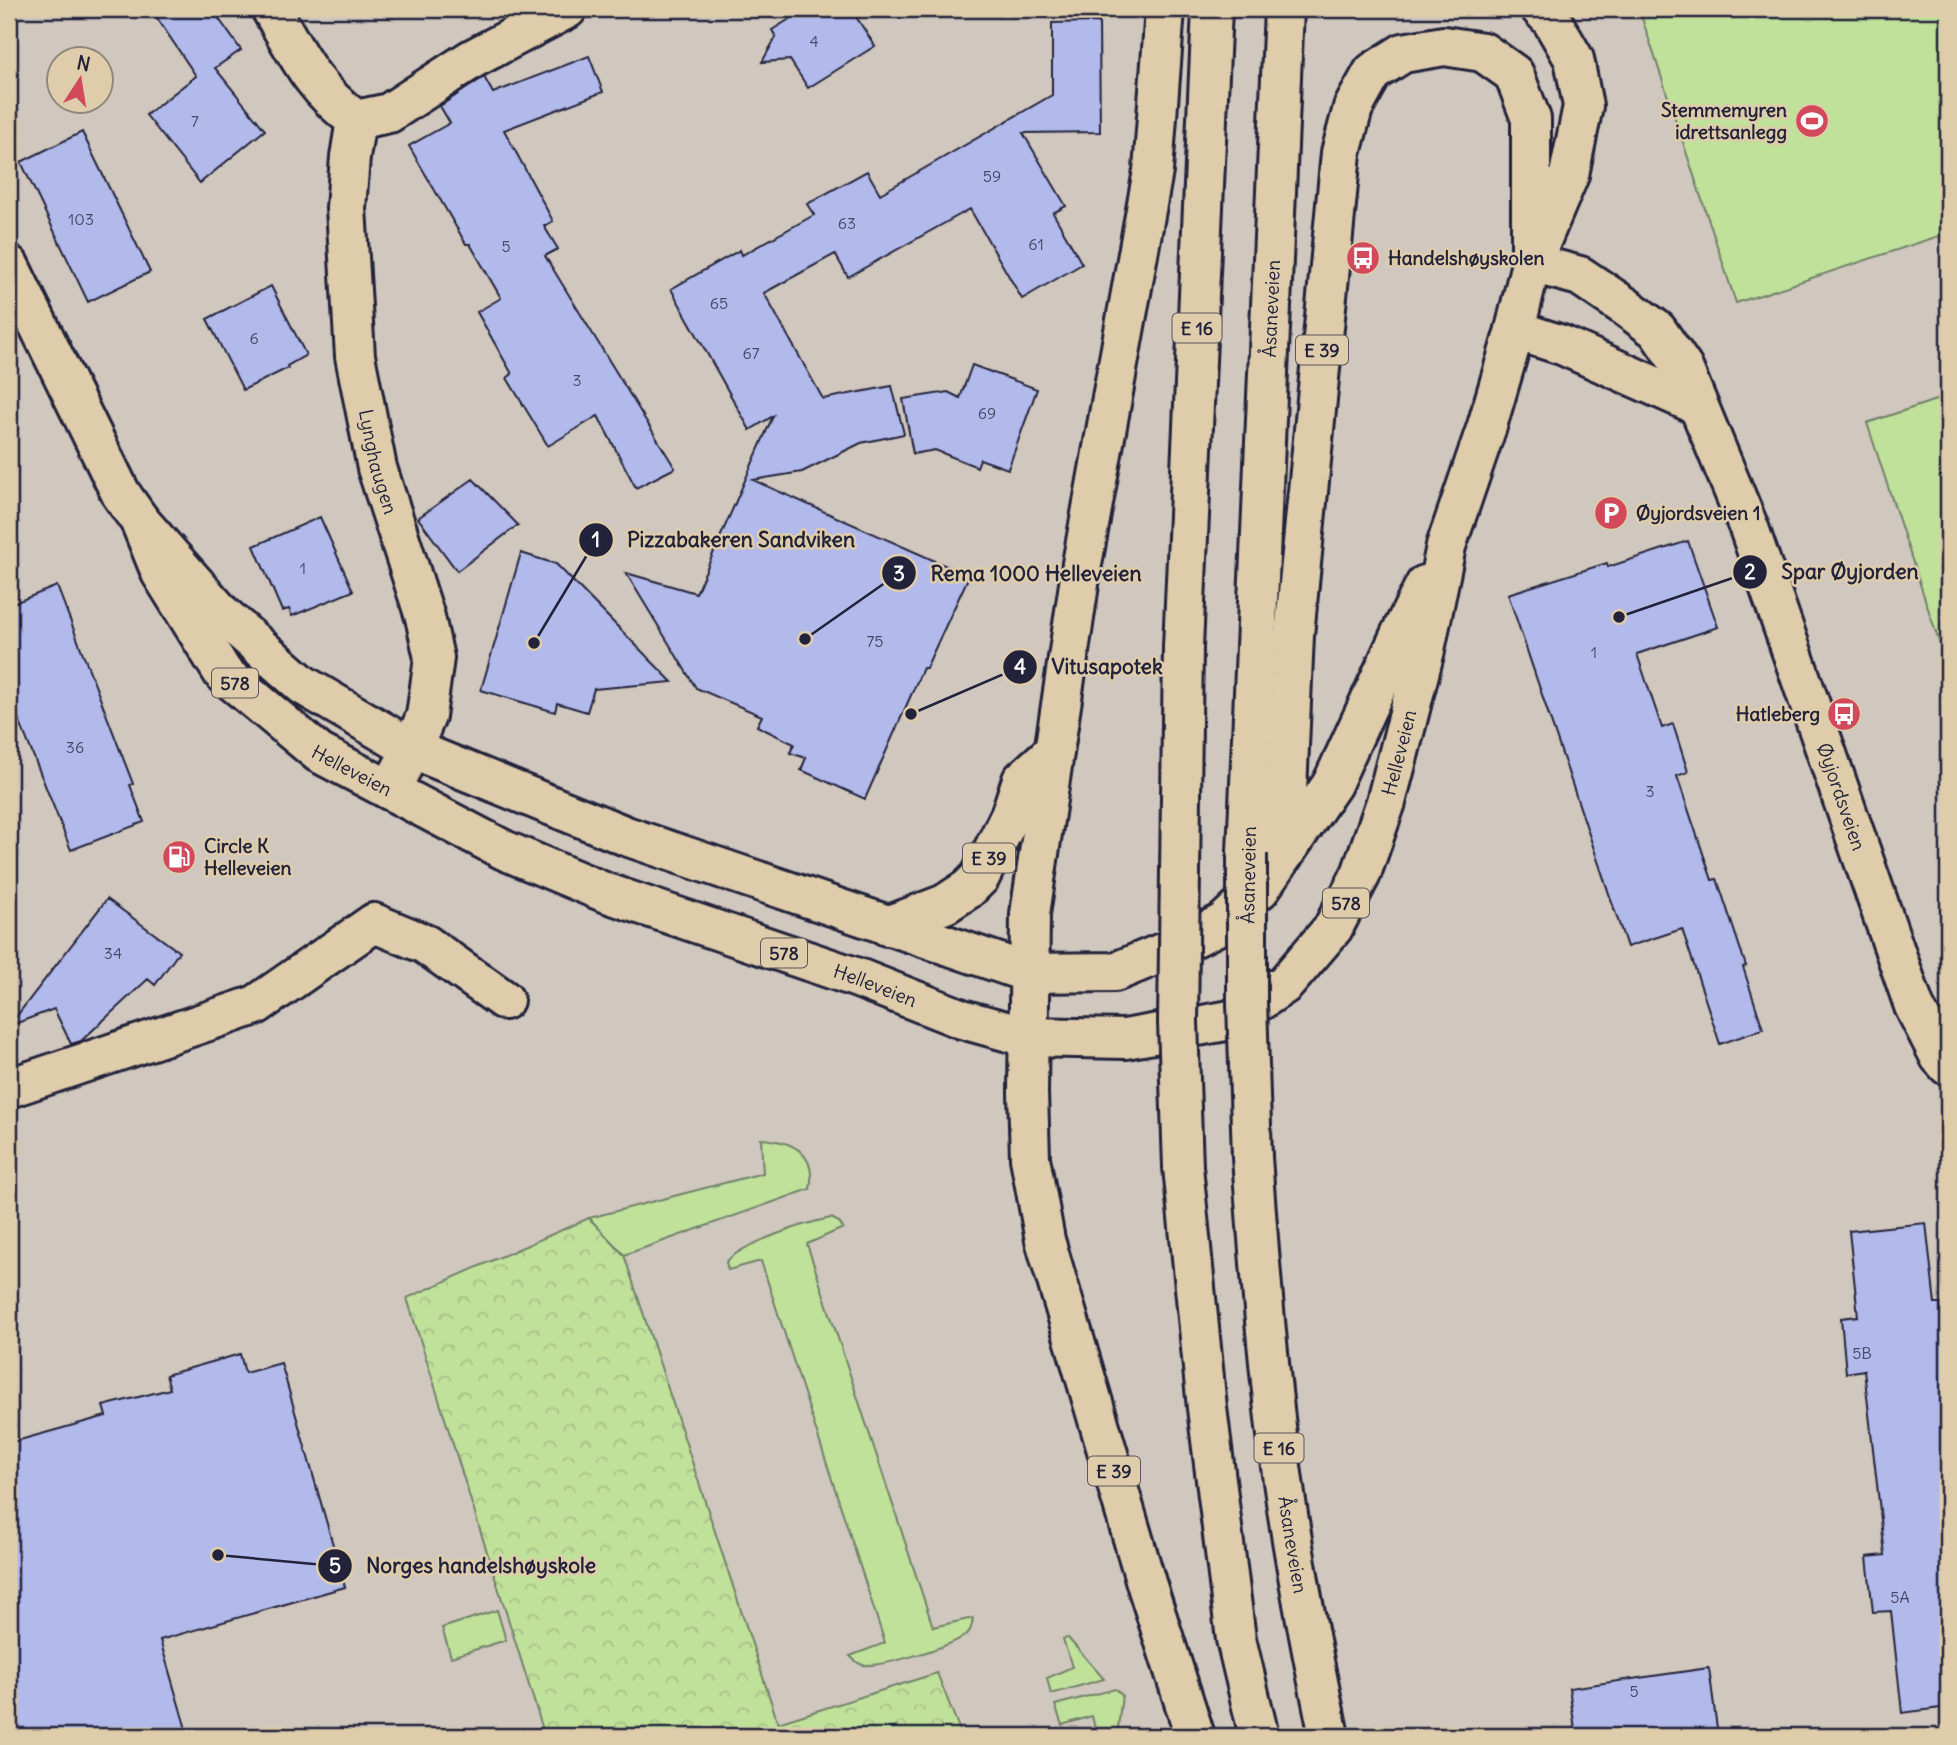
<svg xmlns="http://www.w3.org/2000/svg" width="1957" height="1745" font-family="Delius,sans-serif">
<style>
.grass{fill:#c0e19a;stroke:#71826a;stroke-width:2}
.forest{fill:url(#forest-crowns);stroke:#71826a;stroke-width:2}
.building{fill:#b1baeb;stroke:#22223b;stroke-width:2}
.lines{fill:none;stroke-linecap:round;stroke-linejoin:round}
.minor-casing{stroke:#22223b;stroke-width:44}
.major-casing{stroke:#22223b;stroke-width:44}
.highway-casing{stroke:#22223b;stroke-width:44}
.minor{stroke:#deccaa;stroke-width:38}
.major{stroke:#deccaa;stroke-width:38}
.highway{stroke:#deccaa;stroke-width:38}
.highway-bridge-casing{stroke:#22223b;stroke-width:44;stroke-linecap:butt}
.highway-bridge{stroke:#deccaa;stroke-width:38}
.labels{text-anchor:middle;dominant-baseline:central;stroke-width:5;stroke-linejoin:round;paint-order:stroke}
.number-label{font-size:16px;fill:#464867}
.shield{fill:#deccaa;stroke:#5a555c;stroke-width:2}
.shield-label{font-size:18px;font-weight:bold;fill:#22223b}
.poi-label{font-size:19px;font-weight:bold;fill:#22223b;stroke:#deccaa;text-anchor:start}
.street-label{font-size:19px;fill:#22223b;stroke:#deccaa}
.leader{fill:none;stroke:#22223b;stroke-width:2.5}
.callout-dot{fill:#22223b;stroke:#deccaa;stroke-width:2.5}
.mark-label{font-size:21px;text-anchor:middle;font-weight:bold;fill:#fff}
.callout-label{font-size:21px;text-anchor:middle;font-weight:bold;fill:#22223b;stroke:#deccaa;stroke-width:5;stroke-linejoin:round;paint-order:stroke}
</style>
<defs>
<pattern id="forest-crowns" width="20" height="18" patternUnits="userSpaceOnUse" patternTransform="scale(1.75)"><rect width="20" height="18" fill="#c0e19a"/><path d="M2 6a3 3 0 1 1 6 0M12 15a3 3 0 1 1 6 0" fill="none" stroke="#a5c186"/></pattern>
</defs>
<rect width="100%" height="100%" fill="#d0c7be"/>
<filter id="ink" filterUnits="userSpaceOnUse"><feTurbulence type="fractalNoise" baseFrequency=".0143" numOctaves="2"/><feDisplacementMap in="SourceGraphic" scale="14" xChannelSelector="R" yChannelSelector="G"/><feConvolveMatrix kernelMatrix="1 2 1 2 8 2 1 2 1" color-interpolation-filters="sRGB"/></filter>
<g filter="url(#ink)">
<path class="grass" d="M1639,9H1948V233L1736,303Z
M1948,396V669L1867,423Z
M761,1139C792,1141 817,1152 810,1189L624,1255L589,1218L763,1173Z
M831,1218L839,1222L843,1228L807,1244L933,1627L973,1618C972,1624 972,1629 968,1633C955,1646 882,1667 863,1665C858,1664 854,1660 850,1656L885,1643L761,1261L728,1270L726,1262C743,1243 805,1223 831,1218Z
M497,1610L506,1640L451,1657L442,1628Z
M1068,1638L1104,1679L1051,1694L1047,1678L1072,1667L1063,1639Z
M1115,1689L1122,1695L1117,1736H1097L1092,1716L1062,1725L1055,1705Z"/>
<path class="forest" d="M589,1218L624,1255L778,1723L937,1673L962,1736H545L407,1298Z"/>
<path class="building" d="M151,9H212L241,50L215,68L265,130L200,183L146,115L196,76Z
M806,9H851L875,46L808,88L790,60L762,62L776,37L772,30Z
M1099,22L1100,132L1023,133L1066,206L1053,213L1082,264L1022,299L970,209L848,277L835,254L764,293L823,399L892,386L904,434L861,443L802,472L753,480L969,576L926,668H923L865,799L801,770L806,758L790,753L794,744L757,726L762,716L696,688L626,573L696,593L773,416L750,430L671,289L740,250L742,255L814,215L807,204L867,171L880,194L1052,95V23Z
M589,56L603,92L504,130L553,221L544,226L558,249L545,256L675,468L636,488L598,416L548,446L507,378L512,374L477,312L501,298L470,244H466L409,146L450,123L440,106L484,77L493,93Z
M82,132L150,272L88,302L21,162Z
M271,286L306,355L287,366L288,368L243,390L207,319Z
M972,365L1037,389L1008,469L980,459L977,467L935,450L913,454L903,399L948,392L960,398Z
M473,479L518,525L457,571L418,518Z
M320,517L353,591L292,616L289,609L282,611L254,546Z
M1688,541L1718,627L1637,654L1662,728L1673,724L1688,772L1677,776L1712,880L1717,879L1746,966L1743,967L1763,1029L1720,1044L1682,929L1627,947L1508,594L1607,563L1608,567Z
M521,553L556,564L672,682L594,689L587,712L557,703L555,712L481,690Z
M57,586L133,784L130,785L144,822L71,850L9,695V605Z
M107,899L179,952L155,985L148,979L81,1041L71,1044L54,1009L9,1026Z
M1926,1223L1935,1304H1941L1948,1371V1707L1902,1713L1891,1611L1873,1612L1867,1557L1885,1555L1864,1370L1846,1373L1841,1318L1858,1316L1849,1231Z
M240,1354L245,1373L281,1363L345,1587L160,1640L188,1736H9V1443L106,1416L103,1406L170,1389L166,1375Z
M1709,1668L1718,1736H1576L1569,1688Z"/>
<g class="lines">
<g class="minor-casing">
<g id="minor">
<path d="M271,9C298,55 312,88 356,120L389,113L472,59L567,9"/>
<path id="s1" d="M356,120L350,157L346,208L355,356L377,468L425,617L434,658L426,716L412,749L390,790"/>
<path id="s2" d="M1531,263L1580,276L1626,307L1657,330L1683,368L1749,528L1914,1006L1940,1057L1948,1066"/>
<path d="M1515,330L1562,345L1697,405"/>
<path d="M9,1088L256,1005L374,923L425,944L504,1000"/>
</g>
</g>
<g class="major-casing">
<g id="major">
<path d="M9,265L121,494L140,521L222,614L303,685L412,749L626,836L1029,973L1115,972L1169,950L1223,923L1260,889L1332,784L1401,633L1425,585"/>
<path id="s3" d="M140,521L161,573L223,673L319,753L504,850L604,892L858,978L962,1019L1027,1037L1125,1039L1231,1020L1285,984L1333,928L1361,874L1386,802L1405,729L1425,650L1446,546L1487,426L1515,330L1531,263"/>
</g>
</g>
<g class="highway-casing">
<g id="highway">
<path d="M1165,9L1153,171L1082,564L1030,914L1028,1093L1030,1158L1045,1240L1147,1586L1195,1736"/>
<path d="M1538,248L1569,175L1583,106L1574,59L1551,19L1541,9"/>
<path d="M1183,647L1212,9"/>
<path id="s4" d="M1247,852L1284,9"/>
<path d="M1247,854L1287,791L1294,635L1341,153L1353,108L1373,72L1403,53L1444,46L1483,52L1514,74L1531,119V263"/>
<path d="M887,926L945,904L968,889L980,877L1010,816L1022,780L1054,751"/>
<path id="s5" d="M1252,1157C1259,1258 1267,1359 1280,1459C1292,1552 1310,1644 1329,1736"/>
<path d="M1183,1167L1207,1408L1236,1639L1259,1736"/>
</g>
</g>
<use href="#minor" class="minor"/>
<use href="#major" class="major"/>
<use href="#highway" class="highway"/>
<g class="highway-bridge-casing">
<path id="highway-bridge" d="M1183,647L1178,1022L1183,1167
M1247,854V1003L1252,1157"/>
</g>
<use href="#highway-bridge" class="highway-bridge"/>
</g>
</g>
<defs>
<g id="stadium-disc" transform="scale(1.75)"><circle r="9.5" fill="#d1495b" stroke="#deccaa"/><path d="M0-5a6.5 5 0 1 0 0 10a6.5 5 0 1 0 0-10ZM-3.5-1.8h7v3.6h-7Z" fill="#fff"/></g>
<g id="bus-disc" transform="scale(1.75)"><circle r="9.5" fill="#d1495b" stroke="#deccaa"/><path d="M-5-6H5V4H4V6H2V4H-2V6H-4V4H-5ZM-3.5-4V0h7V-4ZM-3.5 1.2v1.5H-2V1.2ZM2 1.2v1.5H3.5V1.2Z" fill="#fff"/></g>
<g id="parking-disc" transform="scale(1.75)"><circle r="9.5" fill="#d1495b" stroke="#deccaa"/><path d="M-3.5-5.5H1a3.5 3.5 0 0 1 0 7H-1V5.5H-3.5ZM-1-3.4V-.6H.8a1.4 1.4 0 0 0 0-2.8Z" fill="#fff"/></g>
<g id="fuel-disc" transform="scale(1.75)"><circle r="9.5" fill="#d1495b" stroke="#deccaa"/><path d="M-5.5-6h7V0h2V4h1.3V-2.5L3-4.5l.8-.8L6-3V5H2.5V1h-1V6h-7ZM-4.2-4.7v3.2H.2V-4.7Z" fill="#fff"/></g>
</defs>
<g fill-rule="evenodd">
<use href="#stadium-disc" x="1812" y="121"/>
<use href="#bus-disc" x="1363" y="258"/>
<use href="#parking-disc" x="1611" y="513"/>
<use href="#bus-disc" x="1844" y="714"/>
<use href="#fuel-disc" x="179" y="857"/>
</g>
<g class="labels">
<g class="number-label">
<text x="814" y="41">4</text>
<text x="195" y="121">7</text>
<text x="992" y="176">59</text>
<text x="81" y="219">103</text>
<text x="847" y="223">63</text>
<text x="1036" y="244">61</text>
<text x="506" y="246">5</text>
<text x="719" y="303">65</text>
<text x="254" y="338">6</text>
<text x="751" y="353">67</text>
<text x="577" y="380">3</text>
<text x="987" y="413">69</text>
<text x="303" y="568">1</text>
<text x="875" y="641">75</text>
<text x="1594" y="652">1</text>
<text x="75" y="747">36</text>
<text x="1650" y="791">3</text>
<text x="113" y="953">34</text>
<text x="1862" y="1353">5B</text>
<text x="1900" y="1597">5A</text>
<text x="1634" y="1691">5</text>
</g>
<g class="shield">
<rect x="1172.5" y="313.5" width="49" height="29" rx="5"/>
<rect x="1296" y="335.5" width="52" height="29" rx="5"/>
<rect x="212" y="668.5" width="46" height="29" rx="5"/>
<rect x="963" y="843.5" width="52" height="29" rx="5"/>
<rect x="1323" y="888.5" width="46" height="29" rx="5"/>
<rect x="761" y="938.5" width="46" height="29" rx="5"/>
<rect x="1254.5" y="1433.5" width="49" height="29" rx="5"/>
<rect x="1088" y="1456.5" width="52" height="29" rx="5"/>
</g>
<g class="shield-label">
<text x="1197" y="328">E 16</text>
<text x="1322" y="350">E 39</text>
<text x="235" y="683">578</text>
<text x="989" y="858">E 39</text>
<text x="1346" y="903">578</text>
<text x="784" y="953">578</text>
<text x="1279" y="1448">E 16</text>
<text x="1114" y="1471">E 39</text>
</g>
<g class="poi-label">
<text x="1787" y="110" text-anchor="end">Stemmemyren<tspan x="1787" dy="22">idrettsanlegg</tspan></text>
<text x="1388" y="258">Handelshøyskolen</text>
<text x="1636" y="513">Øyjordsveien 1</text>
<text x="1820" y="714" text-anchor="end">Hatleberg</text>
<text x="204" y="846">Circle K<tspan x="204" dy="22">Helleveien</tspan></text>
</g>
<g class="street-label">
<text stroke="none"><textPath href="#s4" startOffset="544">Åsaneveien</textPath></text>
<text stroke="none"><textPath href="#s1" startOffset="345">Lynghaugen</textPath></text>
<text stroke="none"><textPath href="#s3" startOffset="1596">Helleveien</textPath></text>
<text stroke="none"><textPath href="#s3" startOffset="336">Helleveien</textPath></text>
<text stroke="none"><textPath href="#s2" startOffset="648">Øyjordsveien</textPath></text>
<text transform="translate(1248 875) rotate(-89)">Åsaneveien</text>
<text stroke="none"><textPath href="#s3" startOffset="903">Helleveien</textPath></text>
<text stroke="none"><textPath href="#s5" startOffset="390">Åsaneveien</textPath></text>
</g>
</g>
<path class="leader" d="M534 643L596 540M1619 617L1750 572M805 639L899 573M911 714L1020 667M218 1555L335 1566"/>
<g class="callout-dot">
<circle cx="534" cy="643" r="7"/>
<circle cx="1619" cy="617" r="7"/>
<circle cx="805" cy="639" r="7"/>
<circle cx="911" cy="714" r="7"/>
<circle cx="218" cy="1555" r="7"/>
<circle cx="596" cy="540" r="18"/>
<circle cx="1750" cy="572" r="18"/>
<circle cx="899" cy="573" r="18"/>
<circle cx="1020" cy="667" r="18"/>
<circle cx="335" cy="1566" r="18"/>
</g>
<g class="mark-label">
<text x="596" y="547">1</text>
<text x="1750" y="579">2</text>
<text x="899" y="581">3</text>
<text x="1020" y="674">4</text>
<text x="335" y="1573">5</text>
</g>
<g class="callout-label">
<text x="741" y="547">Pizzabakeren Sandviken</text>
<text x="1850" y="579">Spar Øyjorden</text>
<text x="1036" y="581">Rema 1000 Helleveien</text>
<text x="1107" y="674">Vitusapotek</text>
<text x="481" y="1573">Norges handelshøyskole</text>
</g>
<rect width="1957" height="1745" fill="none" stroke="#deccaa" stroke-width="35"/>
<rect x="18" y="18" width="1922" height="1710" fill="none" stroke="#22223b" stroke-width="2.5" filter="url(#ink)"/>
<g transform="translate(80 80) rotate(12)"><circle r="33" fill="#deccaa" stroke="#93887e" stroke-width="2"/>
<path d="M0-5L12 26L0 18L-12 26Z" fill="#d1495b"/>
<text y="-10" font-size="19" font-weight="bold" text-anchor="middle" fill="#22223b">N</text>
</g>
</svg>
